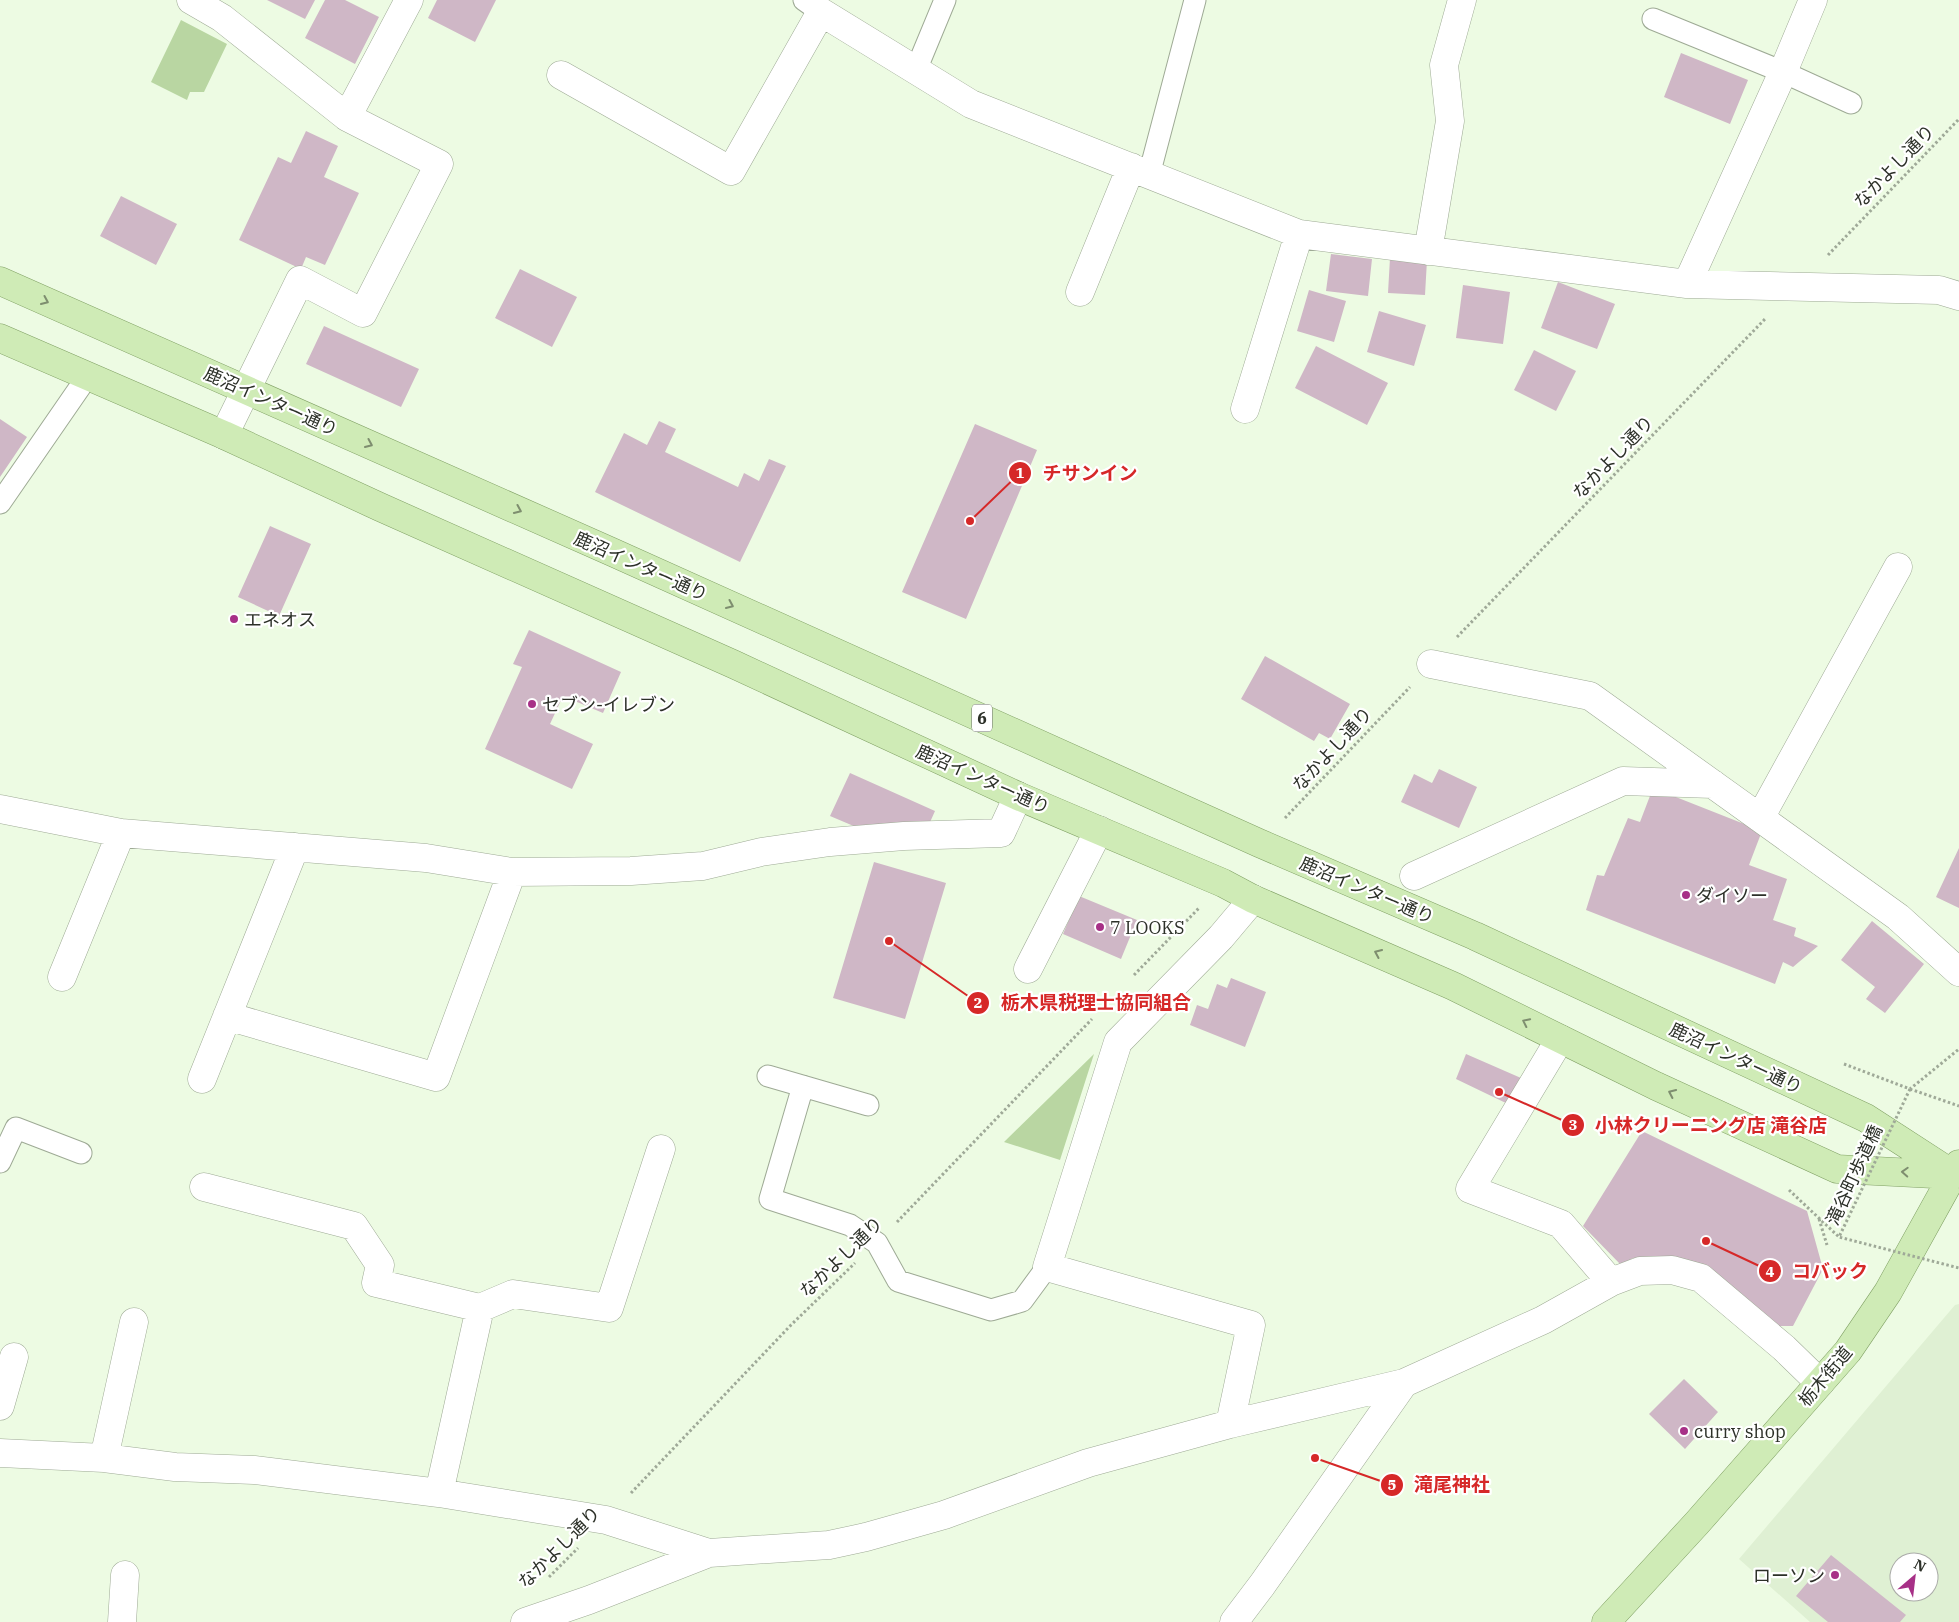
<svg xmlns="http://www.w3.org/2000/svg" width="1959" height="1622" font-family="'IBM Plex Serif','Noto Sans JP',serif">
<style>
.built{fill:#dff0d3;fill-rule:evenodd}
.green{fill:#b9d6a2}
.building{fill:#cfb7c6}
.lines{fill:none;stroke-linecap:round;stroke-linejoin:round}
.service-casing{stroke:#9eaa95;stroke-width:23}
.minor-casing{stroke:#9eaa95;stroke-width:29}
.primary-casing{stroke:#81a165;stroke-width:29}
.path{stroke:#9fa998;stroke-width:3;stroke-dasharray:2.5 2.5;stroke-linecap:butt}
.service{stroke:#fff;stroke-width:21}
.minor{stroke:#fff;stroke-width:28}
.primary{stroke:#cfebb6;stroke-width:28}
.path-bridge{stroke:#9fa998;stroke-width:3;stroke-dasharray:2.5 2.5;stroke-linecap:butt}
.oneway{stroke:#7e8e6f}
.poi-dot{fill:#a73087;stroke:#fff;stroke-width:2}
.labels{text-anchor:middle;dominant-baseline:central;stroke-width:4.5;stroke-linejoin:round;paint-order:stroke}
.shield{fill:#fff;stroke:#6b6e68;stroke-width:1}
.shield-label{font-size:16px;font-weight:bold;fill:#2c3028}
.street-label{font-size:18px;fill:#2c3028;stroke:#fff}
.poi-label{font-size:18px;fill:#2c3028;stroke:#fff;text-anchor:start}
.leader{fill:none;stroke:#d62828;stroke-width:2}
.callout-dot{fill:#d62828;stroke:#fff;stroke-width:2}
.mark-label{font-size:15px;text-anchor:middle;font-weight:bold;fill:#fff}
.callout-label{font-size:19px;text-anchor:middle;font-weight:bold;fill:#d62828;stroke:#fff;stroke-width:4.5;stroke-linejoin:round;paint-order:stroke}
</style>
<rect width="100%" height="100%" fill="#edfbe3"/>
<path class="built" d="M1959,1304V1622H1810L1739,1559L1955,1305ZM1899,1562H1929V1592H1899Z"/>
<path class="green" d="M181,20L227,44L204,92H190L187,100L151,82Z
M1094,1054L1060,1160L1004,1142Z"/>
<path class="building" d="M267,0H315L305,19Z
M325,0H345L379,17L355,64L305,38Z
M437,0H496L475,42L428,18Z
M1681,53L1748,80L1730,124L1664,97Z
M306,131L338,146L324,177L359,193L325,265L306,257L301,269L239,240L278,157L291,163Z
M121,196L177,224L156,265L100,236Z
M1331,254L1372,259L1368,296L1326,291Z
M1390,258L1427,260L1425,295L1388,293Z
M520,269L577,297L552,347L495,318Z
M1558,282L1615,304L1597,349L1541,328Z
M1463,285L1510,292L1503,344L1456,338Z
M1309,290L1346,301L1334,342L1297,331Z
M1379,311L1426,325L1414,366L1367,352Z
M324,326L419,369L401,407L306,364Z
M1316,346L1388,383L1367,425L1295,388Z
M1534,350L1576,371L1556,411L1514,390Z
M0,419L27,437L0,477Z
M659,421L676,429L665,452L738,487L744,473L759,481L769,459L786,466L740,562L595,492L624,433L647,445Z
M975,424L1037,450L966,619L902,592Z
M270,526L311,544L279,616L238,597Z
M529,630L621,672L603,713L563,696L550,724L593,744L572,789L485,749L522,667L513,664Z
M1265,656L1350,704L1330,739L1319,733L1314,741L1241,699Z
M1439,769L1477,787L1459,828L1401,802L1414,774L1432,783Z
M850,773L935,811L927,829L856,827L830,816Z
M1653,788L1762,831L1749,865L1787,879L1773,920L1796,928L1794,936L1818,946L1793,967L1783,962L1775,984L1586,910L1597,875L1604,876L1628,818L1640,822Z
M1959,848V908L1936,897Z
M874,862L946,883L905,1019L833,998Z
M1079,896L1137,920L1121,959L1063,934Z
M1872,921L1924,964L1885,1013L1866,999L1875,987L1841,960Z
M1231,978L1266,992L1245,1047L1190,1025L1197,1005L1208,1009L1217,984L1227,988Z
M1466,1054L1521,1078L1510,1105L1456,1079Z
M1642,1131L1807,1211L1823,1269L1793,1326H1778L1709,1270L1672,1256L1633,1258L1621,1265L1583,1226Z
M1684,1379L1718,1412L1685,1449L1649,1414Z
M1831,1555L1906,1615L1900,1622H1828L1796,1596Z"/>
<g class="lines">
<g class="service-casing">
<path id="service" d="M804,0L821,12
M1653,19L1783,72L1851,103
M916,70L945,0
M1149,175L1195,0
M0,503L87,377
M768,1076L868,1105
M803,1086L770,1199L850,1225L877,1243L898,1281L991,1310L1022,1301L1047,1267
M0,1162L16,1128L81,1153"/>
</g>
<g class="minor-casing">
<path id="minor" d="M191,0L222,18L347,117L409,0
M561,75L731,171L821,12L971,104L1299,234L1687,284L1939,290L1959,296
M1428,251L1450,121L1444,65L1462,0
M1687,284L1783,72L1813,0
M1080,292L1131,167
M1245,409L1299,234
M224,435L300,280L363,313L439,164L347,117
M1431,664L1590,696L1898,917L1959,972
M0,809L121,833L426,858L512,872L631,871L703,866L761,852L830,842L904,836L1001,833L1018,796
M1760,818L1898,567
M1414,876L1623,781L1713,784
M1028,969L1099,830
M62,977L121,833
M227,1016L436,1077L512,872
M1560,1039L1470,1189L1561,1224L1611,1282
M202,1079L295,847
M661,1149L609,1308L513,1294L480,1308L439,1493L606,1520L709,1553
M204,1187L354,1226L380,1265L376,1283L480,1308
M0,1406L14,1357
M1230,1424L1251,1325L1047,1267L1118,1042L1221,937L1253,899
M0,1453L104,1458L175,1467L254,1470L439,1493
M104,1458L134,1322
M122,1622L125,1575
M525,1622L589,1600L709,1553L829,1545L866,1537L944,1515L1088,1463L1230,1424L1404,1383
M1234,1622L1262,1585L1404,1383L1543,1320L1611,1282L1640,1271L1672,1270L1701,1278L1784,1348L1820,1383"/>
</g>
<g class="primary-casing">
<path id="primary" d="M0,281L612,552L1259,843L1475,936L1866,1118L1954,1175
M0,338L224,435L380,507L733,664L1018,796L1223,883L1253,899L1453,986L1656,1086L1837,1169L1953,1175
M1606,1622L1697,1523L1848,1351L1888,1292L1959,1164"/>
</g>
<path class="path" d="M1828,255L1959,119
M1457,637L1766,318
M1285,818L1410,687
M1134,975L1199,908
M1844,1064L1910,1089L1959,1049
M1910,1089L1959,1106
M1789,1190L1839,1237
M1819,1219L1827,1245
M897,1222L1092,1019
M631,1493L791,1325L855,1263
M549,1577L578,1548"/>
<use href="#service" class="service"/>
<use href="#minor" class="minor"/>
<use href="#primary" class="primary"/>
<path class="path-bridge" d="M1910,1089L1839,1237L1959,1268"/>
</g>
<defs><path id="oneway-chevron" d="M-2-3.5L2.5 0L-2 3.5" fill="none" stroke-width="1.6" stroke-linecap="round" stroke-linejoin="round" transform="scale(1.25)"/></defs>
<g class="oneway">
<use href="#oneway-chevron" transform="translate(45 301) rotate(24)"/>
<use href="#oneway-chevron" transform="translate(369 444) rotate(24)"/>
<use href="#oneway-chevron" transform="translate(518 510) rotate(24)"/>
<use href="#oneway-chevron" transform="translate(730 605) rotate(24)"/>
<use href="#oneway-chevron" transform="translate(1378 953) rotate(-156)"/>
<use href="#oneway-chevron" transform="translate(1526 1022) rotate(-154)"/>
<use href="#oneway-chevron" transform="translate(1672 1093) rotate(-155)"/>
<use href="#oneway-chevron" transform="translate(1905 1172) rotate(-177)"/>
</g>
<g class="poi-dot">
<circle cx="234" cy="619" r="5"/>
<circle cx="532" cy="704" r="5"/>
<circle cx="1686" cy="895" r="5"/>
<circle cx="1100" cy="927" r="5"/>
<circle cx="1684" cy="1431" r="5"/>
<circle cx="1835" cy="1575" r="5"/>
</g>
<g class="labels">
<rect class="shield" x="972" y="704.5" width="20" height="27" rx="4"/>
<g class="shield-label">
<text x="982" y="718">6</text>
</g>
<g class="street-label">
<text transform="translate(1894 166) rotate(-46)">なかよし通り</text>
<text transform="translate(271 401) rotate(24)">鹿沼インター通り</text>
<text transform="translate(1613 457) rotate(-46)">なかよし通り</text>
<text transform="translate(641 566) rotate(24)">鹿沼インター通り</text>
<text transform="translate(1332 749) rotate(-47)">なかよし通り</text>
<text transform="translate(983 779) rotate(24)">鹿沼インター通り</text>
<text transform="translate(1367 890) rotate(23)">鹿沼インター通り</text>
<text transform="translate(1736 1058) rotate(25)">鹿沼インター通り</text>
<text transform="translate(1854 1175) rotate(-65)">滝谷町歩道橋</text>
<text transform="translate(841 1257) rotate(-44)">なかよし通り</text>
<text transform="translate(1825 1376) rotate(-50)">栃木街道</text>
<text transform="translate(559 1547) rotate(-45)">なかよし通り</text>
</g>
<g class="poi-label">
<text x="244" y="619">エネオス</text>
<text x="542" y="704">セブン-イレブン</text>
<text x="1696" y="895">ダイソー</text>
<text x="1110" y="927">7 LOOKS</text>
<text x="1694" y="1431">curry shop</text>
<text x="1825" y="1575" text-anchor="end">ローソン</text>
</g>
</g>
<path class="leader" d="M970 521L1020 473M889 941L978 1003M1499 1092L1573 1125M1706 1241L1770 1271M1315 1458L1392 1485"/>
<g class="callout-dot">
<circle cx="970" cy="521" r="5"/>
<circle cx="889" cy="941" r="5"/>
<circle cx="1499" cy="1092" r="5"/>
<circle cx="1706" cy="1241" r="5"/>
<circle cx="1315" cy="1458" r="5"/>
<circle cx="1020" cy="473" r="12"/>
<circle cx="978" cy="1003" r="12"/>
<circle cx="1573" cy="1125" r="12"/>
<circle cx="1770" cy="1271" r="12"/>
<circle cx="1392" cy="1485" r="12"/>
</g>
<g class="mark-label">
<text x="1020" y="478">1</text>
<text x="978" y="1008">2</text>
<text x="1573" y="1130">3</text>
<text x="1770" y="1277">4</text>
<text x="1392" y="1490">5</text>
</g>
<g class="callout-label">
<text x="1090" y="480">チサンイン</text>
<text x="1096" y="1009">栃木県税理士協同組合</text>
<text x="1711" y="1132">小林クリーニング店 滝谷店</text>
<text x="1830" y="1278">コバック</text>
<text x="1452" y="1491">滝尾神社</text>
</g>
<g transform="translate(1914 1577) rotate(28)"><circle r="24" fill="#ffffff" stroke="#abaca9"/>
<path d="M0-4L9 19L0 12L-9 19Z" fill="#a73087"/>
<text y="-8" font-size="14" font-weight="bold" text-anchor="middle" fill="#2c3028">N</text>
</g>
</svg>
